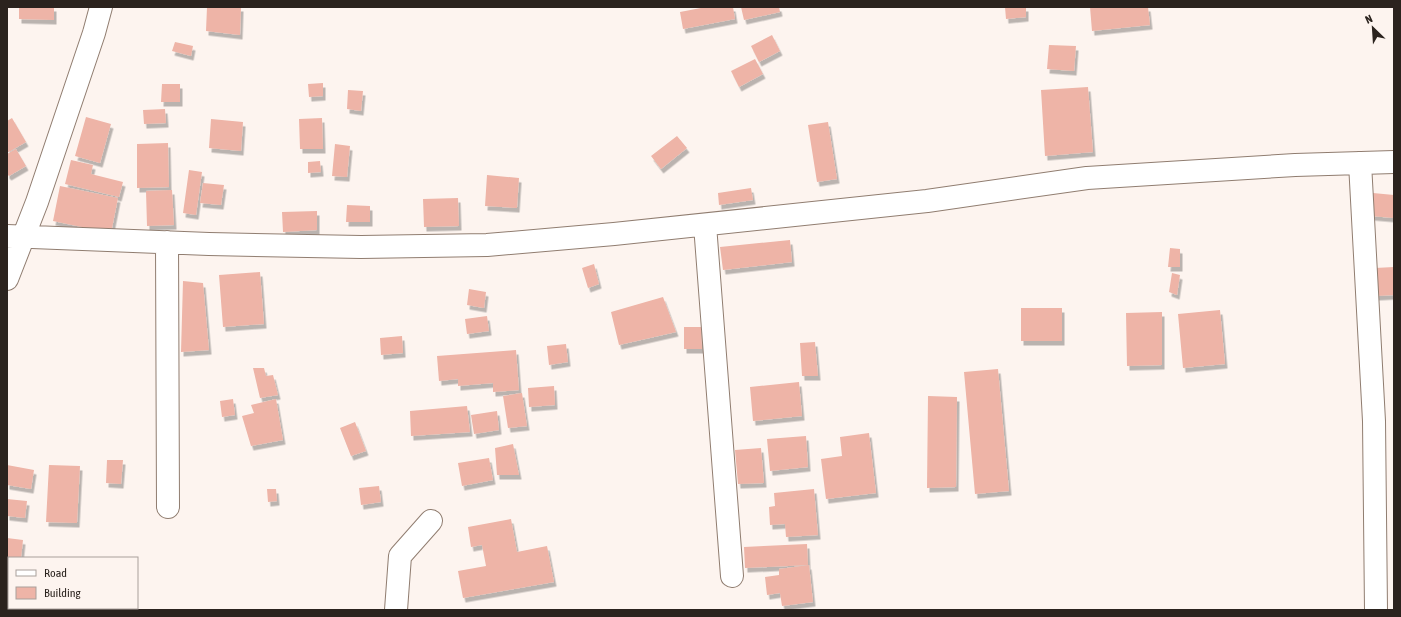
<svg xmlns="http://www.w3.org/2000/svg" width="1401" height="617" font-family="'Asap Condensed',sans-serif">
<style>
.building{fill:#eeb4a7;filter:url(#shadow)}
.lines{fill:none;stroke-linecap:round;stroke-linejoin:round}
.minor-casing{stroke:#907d70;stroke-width:24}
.minor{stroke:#fff;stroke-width:22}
</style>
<defs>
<filter id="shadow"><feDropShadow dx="2.5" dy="4.5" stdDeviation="0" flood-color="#0004"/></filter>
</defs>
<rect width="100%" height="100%" fill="#fdf4ef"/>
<path class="building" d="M19,7H54V20L19,19Z
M207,7H241L240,35L206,31Z
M706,7H733L735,19L683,29L680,12Z
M741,7H779L780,12L744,20Z
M1005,7H1026V17L1006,19Z
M1090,7H1148L1150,25L1092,31Z
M772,35L780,51L759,62L751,46Z
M175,42L193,46L191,56L172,51Z
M1049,45L1076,46L1074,71L1047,69Z
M755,59L763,74L739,87L731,71Z
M323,83V96L309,97L308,84Z
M162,84H180V102H161Z
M1088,87L1093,152L1045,156L1041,90Z
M348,90L363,91L361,111L347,109Z
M165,109L166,123L144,124L143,110Z
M86,117L111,124L100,163L75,156Z
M12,118L26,142L7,153V121Z
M322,118L323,149H300L299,119Z
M211,119L243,122L241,151L209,148Z
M828,122L837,179L817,182L808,125Z
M677,136L687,148L661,169L651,156Z
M168,143L169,187L137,188V144Z
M335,144L350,146L347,177L332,176Z
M16,149L26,166L9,176L7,174V154Z
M71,160L93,165L91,174L123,182L119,197L65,184Z
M320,161L321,172L308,173V162Z
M189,170L202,172L196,215L183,213Z
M487,175L519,178L517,208L485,206Z
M203,183L224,185L221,205L200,203Z
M60,186L118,198L111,233L53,221Z
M751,188L753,200L719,205L718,193Z
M172,190L174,225L147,226L146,191Z
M1373,193L1394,195V218L1371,216Z
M458,198L459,226L424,227L423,199Z
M347,205L370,206V222H346Z
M317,211V230L283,232L282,212Z
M790,240L792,262L723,270L720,247Z
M1170,248L1180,249V267H1168Z
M594,264L599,284L588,288L582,268Z
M1394,267V295L1376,296L1375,268Z
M260,272L264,324L223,327L219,275Z
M1172,273L1180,275L1177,295L1169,292Z
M183,281L203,283L209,350L181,352Z
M469,289L486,292L484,308L467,305Z
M663,297L676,332L619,345L611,312Z
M1021,308H1062V341H1021Z
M1220,310L1225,364L1183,368L1178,314Z
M1162,312V365L1127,366L1126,313Z
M487,316L489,331L467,334L465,319Z
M684,327H701L702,349H684Z
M402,336L403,353L381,355L380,338Z
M815,342L818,376H802L800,343Z
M566,344L568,362L549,365L547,346Z
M516,350L519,390L493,392V383L458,386V379L439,381L437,356Z
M253,368H264L266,376L273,375L278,395L260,398Z
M998,369L1009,491L975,494L964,372Z
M799,382L802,416L753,421L750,387Z
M554,386L555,405L529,407L528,388Z
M522,393L527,426L508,428L503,396Z
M928,396L957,397L956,487L927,488Z
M233,399L235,415L222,417L220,401Z
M276,399L283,440L251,446L242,416L254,413L251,405Z
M467,406L470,432L411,436L410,411Z
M497,411L499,430L474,434L471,415Z
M355,422L366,451L351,456L340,428Z
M869,433L876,493L826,499L821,459L842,456L840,437Z
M806,436L808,467L770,471L767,439Z
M513,444L519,475H497L495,448Z
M761,448L764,483L738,484L735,450Z
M489,458L493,480L462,486L458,463Z
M107,460H123L121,484L106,483Z
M7,465L34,470L31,489L7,485Z
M49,465L80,466L77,523L46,522Z
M379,486L381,502L361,505L359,488Z
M267,489H276L277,501L268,502Z
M814,489L818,535L786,537L785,524L770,525L769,507L775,506L774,493Z
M7,499L27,501L25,518L7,516Z
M511,519L517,552L547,546L554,582L463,598L458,571L486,566L482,545L471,547L468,527Z
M7,538L23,540L21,558H9V566H7Z
M807,544L808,565L745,568L744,547Z
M809,565L813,602L782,606L780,593L767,595L765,577L779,575V569Z"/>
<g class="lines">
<g class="minor-casing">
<path id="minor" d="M1360,163L1374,421L1376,610
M705,225L732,576
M7,236L209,244L361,247L487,245L614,234L927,201L1087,178L1295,165L1394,162
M167,242L168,507
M7,279L37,202L94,33L101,7
M396,610L400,556L431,521"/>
</g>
<use href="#minor" class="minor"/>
</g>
<rect width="1401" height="617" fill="none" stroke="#2b231e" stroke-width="16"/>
<rect x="8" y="557" width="130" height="52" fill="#fdf4ef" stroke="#a9a09b"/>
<rect x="16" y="570" width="20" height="6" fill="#ffffff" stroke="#a9a09b"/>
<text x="44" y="577" font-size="12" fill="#2b231e">Road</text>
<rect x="16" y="587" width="20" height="12" fill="#eeb4a7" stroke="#a9a09b"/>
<text x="44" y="597" font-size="12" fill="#2b231e">Building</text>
<g transform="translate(1373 28) rotate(335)" stroke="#fdf4ef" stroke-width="3" paint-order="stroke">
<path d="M0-3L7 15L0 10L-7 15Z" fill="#2b231e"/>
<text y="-6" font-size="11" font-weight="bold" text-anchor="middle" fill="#2b231e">N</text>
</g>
</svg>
